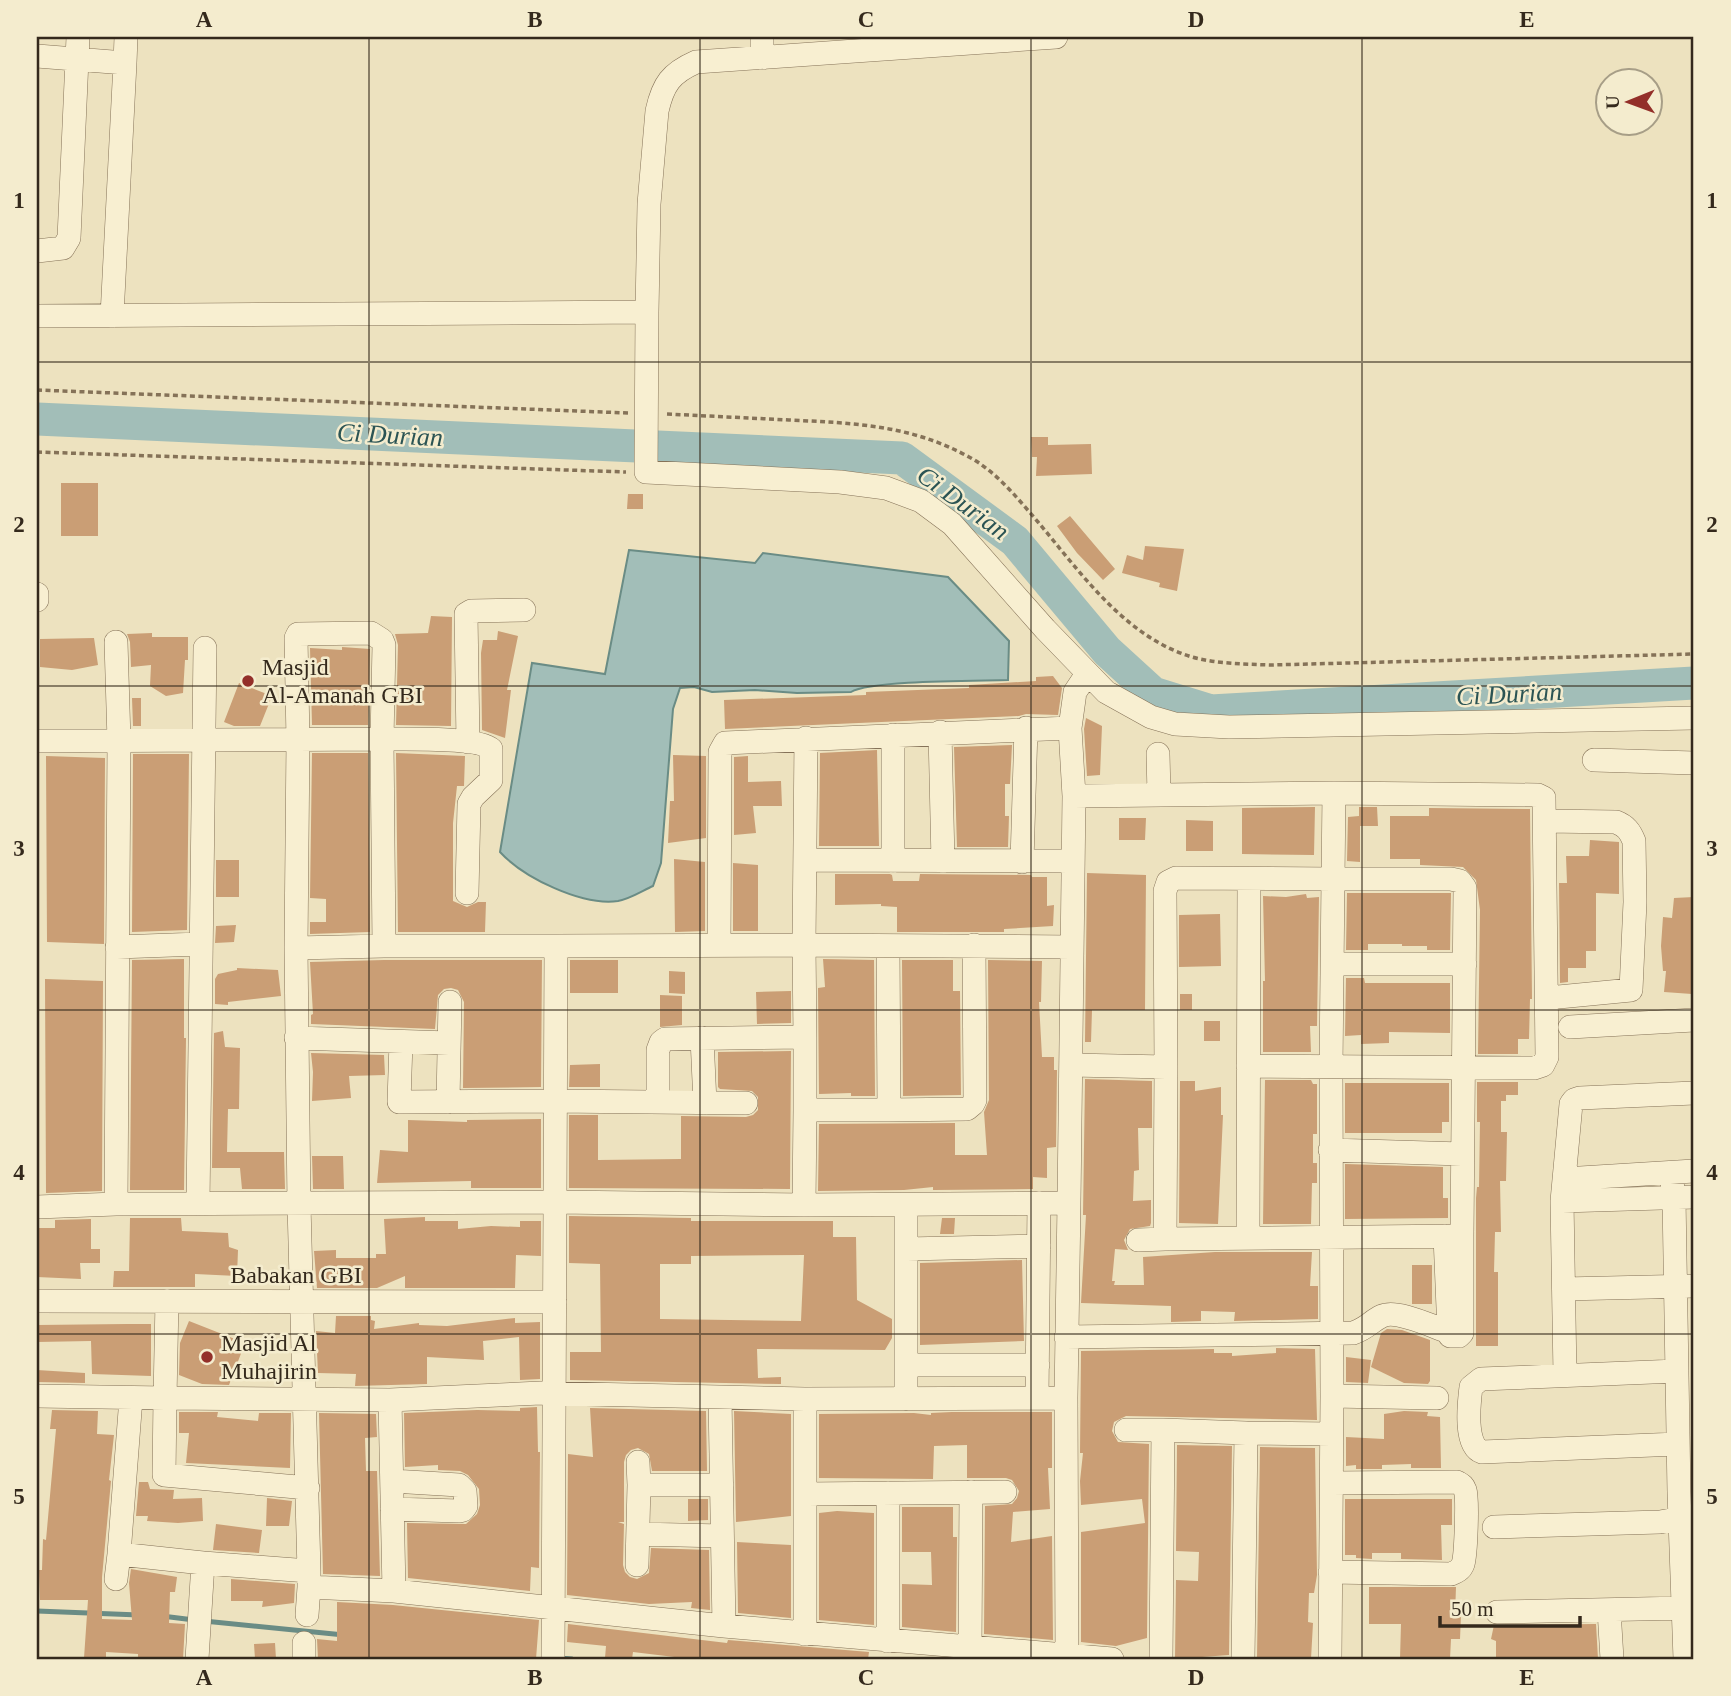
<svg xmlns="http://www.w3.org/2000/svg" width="1731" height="1696" font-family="'Times New Roman',serif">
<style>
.water{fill:#a2beb8;stroke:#6a8c85;stroke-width:2}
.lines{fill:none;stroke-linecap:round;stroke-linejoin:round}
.stream{stroke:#6a8c85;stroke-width:5}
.river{stroke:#a2beb8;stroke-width:33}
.building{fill:#ca9e75;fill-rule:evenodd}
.minor-casing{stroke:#857258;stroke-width:24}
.path{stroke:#857258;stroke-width:3.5;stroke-dasharray:5 3.5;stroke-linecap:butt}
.minor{stroke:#f8efd1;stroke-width:23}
.grid{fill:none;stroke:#34291c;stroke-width:2;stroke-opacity:0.55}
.poi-dot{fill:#932f29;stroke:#f4ecce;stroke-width:2.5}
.labels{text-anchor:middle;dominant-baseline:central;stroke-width:5;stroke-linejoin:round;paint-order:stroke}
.poi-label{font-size:24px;fill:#34291c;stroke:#f4ecce;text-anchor:start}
.street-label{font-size:24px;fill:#34291c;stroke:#f4ecce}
.water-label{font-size:26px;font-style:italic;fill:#2b5454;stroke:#f4ecce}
.neatline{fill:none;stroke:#34291c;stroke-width:2.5}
.grid-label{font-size:23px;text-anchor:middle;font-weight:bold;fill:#34291c}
</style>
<rect width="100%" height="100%" fill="#ede2bf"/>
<path class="water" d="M629,550L755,563L763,553L948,577L1009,641L1008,680C978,681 871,680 851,692L797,693L755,690L712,692L694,687L680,688L673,709L661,863L653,886C642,891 630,899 618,901C582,906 524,878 500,852L532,663L605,674Z"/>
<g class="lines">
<path class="stream" d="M37,1611L139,1615
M162,1616L194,1620
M204,1621L344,1635
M559,1658L572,1659"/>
<path class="river" d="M37,419L902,458L1015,541L1107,651L1153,693L1211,711L1694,683"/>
</g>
<path class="building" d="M1031,437H1048V445L1091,444L1092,474L1036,476L1037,457H1032Z
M61,483H98V536H61Z
M628,494H643V509H627Z
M1070,516L1115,569L1103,580L1077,553L1057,526Z
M1145,546L1184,549L1177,591L1159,587L1160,583L1122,573L1127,555L1143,560Z
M431,616L452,617L451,726L396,725L398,645L395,634L428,633Z
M498,631L518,636L507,690H511L505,738L482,730L481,653L483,640H497Z
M152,633V637H188V660H185L183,693L166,696L150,686L151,665L131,667L130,642L127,634Z
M94,638L98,665L72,670L40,667V639Z
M342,647L370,649L368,725H312L310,648L342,650Z
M1053,676L1062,688L1058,715L1026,714L1019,716L725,729L724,700L866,695V692L969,688V685L1036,681V677Z
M239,683L272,696L260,726H234L224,722Z
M132,698H141V726H133Z
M1086,718L1102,726L1100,775L1087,776L1084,729Z
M1012,745L1010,784H1005V816H1009L1008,847H957L954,747Z
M877,750L879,846H819L820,753Z
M312,753H368L370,932L310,934V922H326V899L310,898Z
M396,753L465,756L464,786H457L453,823V901L467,907L478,902H486L485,932H398Z
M133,754H189L187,930L132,932Z
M673,755L706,756V838L668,843L670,801H674Z
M46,756L105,758L104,944L47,942Z
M748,756V782L781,781L782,806H753L756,833L734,835V757Z
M1315,807L1314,855L1242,854V808Z
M1359,807H1377L1378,826H1360V862L1347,861L1348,817L1359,816Z
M1429,808L1530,809L1532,999H1530L1529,1039H1518V1054H1478L1480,910L1476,880L1463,867L1420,865V859H1390V816H1429Z
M1119,818H1146L1145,840H1119Z
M1186,820L1213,821V851H1186Z
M1590,840L1619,842V894L1596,893V951H1586V968H1568V982L1560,983L1559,883H1567L1566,856H1589Z
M674,859L705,862V931L675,932Z
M216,860H239V897H216Z
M733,863L758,865V931H733Z
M1087,873L1146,875L1145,1010H1092L1091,1042H1085Z
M835,874H890L892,875L893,881H919L920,874L1031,875L1032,877H1047V906L1054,905L1053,926L1004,929V932H897V907L881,906V904L835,905Z
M1347,893H1451L1450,950H1427V946H1402V944H1368V950H1346Z
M1306,894L1307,898L1319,897L1317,1026H1310L1311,1052H1263V981H1265L1263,896L1286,897Z
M1694,897L1693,931H1691L1692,994L1664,992L1666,971H1663L1661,946L1663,917L1672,918L1674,898Z
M1220,914L1221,966L1179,967V915Z
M236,925L234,942L215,943L216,926Z
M184,959V1038H186L184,1190H130L132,960Z
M823,959L874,960L875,1096H851V1093L819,1094L818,988L825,987Z
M384,960H542L541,1087L463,1088L464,1002L458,990L451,988L444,989L438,995L435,1029L311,1024V1015L313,1014L310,962Z
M570,960H618V993H570Z
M902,960H953V991H960L961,1095L903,1096Z
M988,960L1042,961L1041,1002H1039L1042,1057H1054V1070H1057L1056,1147L1047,1148V1178L1033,1177V1189L933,1190V1187L904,1190L818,1191L819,1124L955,1123V1155H987L984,1112L989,1100Z
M237,968L278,970L281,996L228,1002V1005L215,1004V979L218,974L237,970Z
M669,971L685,972V994L669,993Z
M1346,978H1364L1365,983H1450V1033L1389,1032V1043L1361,1044V1035L1345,1036Z
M45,979L103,981L102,1191L46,1193Z
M791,991V1023L757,1024L756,992Z
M1180,994H1192V1010H1180Z
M660,995L682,996V1025L660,1027Z
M1204,1021H1220V1041H1204Z
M223,1031L225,1047L240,1048L239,1109H228L227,1152H284L285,1189H242L240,1168H212L214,1033Z
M791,1051L790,1189L569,1188V1115H598V1160L681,1159V1116L746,1117L753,1115L758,1110V1097L752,1091L720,1089L718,1087V1052Z
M311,1053L384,1055L385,1075L349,1076L351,1098L312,1101L313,1072Z
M600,1064V1087H569L570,1065Z
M1085,1079L1152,1081V1128H1138L1139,1170L1134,1171L1133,1201L1151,1200V1223L1150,1226L1130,1229L1124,1240L1128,1250L1115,1249L1112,1281H1115L1114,1285H1144L1143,1257L1215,1252H1312L1310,1286H1318V1319L1234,1321L1235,1312L1201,1311V1321L1171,1322V1306L1081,1303L1086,1215H1083Z
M1265,1080H1311L1313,1084H1317V1134H1313V1163H1317V1183H1312L1311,1224H1263Z
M1180,1081H1195V1091L1221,1087V1115H1223L1218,1224L1179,1223Z
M1477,1082H1518V1095H1506V1101H1501V1132H1507L1506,1181H1500L1501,1232H1495L1494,1272H1498V1346H1476V1198L1477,1187H1479L1480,1122H1477Z
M1345,1083H1449V1122H1442V1133H1345Z
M541,1119V1188H471V1181L377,1183L380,1150L408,1152V1120L467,1122V1120Z
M312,1156H343L344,1189H313Z
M1345,1164L1443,1167V1198H1448V1218L1345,1219Z
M569,1216L691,1218V1221H833V1237H856L857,1300L892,1319V1338L885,1350L757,1349L758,1378L781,1377V1384L570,1380V1352H601L600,1264L569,1263ZM804,1255L801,1321L660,1319V1264H691V1256Z
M425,1217V1221H458V1229L491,1226L520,1227V1221H541V1256L516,1255L515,1288H405V1276L377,1288H317L314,1251L336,1250V1258H376V1254H386L384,1219Z
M130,1218H181L182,1231L228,1233L229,1247L238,1250L237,1276L195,1274V1287H113L114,1271H129Z
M942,1218H955L954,1234H940Z
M91,1219V1249H100V1263H80L81,1279L37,1277V1228H55V1220Z
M1022,1260L1024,1341L920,1345V1263Z
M1412,1265H1432V1304H1412Z
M336,1316H371V1320L375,1321L374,1329L419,1323V1325L447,1326L515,1318V1323L540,1322V1379L520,1380L519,1337L483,1341L484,1360L427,1357V1384L355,1386L356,1374L318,1373L316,1331L335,1333Z
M189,1321L245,1343L229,1385L202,1384L179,1375L180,1343Z
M127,1324H151V1376L92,1374L91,1341L37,1342V1325Z
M1387,1329L1402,1330L1430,1340V1381L1428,1384L1404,1383L1371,1367L1381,1333Z
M1276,1348L1315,1349L1317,1420L1126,1416L1114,1422L1112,1431L1118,1442L1149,1444L1147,1638L1116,1646L1081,1642V1532L1145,1523L1142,1499L1081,1505L1080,1481L1083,1453H1080L1081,1351L1214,1349V1353H1232V1356L1276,1353Z
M1346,1357L1371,1360L1368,1383L1346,1382Z
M37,1370L85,1373V1383L37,1382Z
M537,1407L538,1452H540L539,1568L531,1567L530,1591L408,1578L407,1523L466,1524L477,1514L480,1505L479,1489L468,1475L460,1471L438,1470V1465L405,1467L404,1413L477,1410L520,1411V1408Z
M590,1408L706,1411L707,1471H652L649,1454L638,1448L631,1450L626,1455L624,1462V1522H618L624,1524L623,1565L625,1572L630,1577L637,1579L649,1573L651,1548L709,1550L710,1610L691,1608L692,1602L649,1604L567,1595L568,1454L593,1457Z
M52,1410L98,1411L97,1434L114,1435L109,1480L111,1481L102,1577V1619L132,1620L129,1583L131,1569L177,1577L175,1592H170L169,1623L185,1624L183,1659H138V1654L106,1652V1659L84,1658L88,1600H40L39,1570H42L43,1539L46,1540L56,1429H50Z
M734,1411L791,1414V1516L736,1522Z
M1404,1411L1428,1412L1427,1416L1440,1417L1441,1468H1411V1464L1382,1465V1469H1356V1465L1346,1466V1437L1384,1439V1414Z
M179,1412H218L217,1417L258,1421L259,1413H291L290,1468L186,1463L189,1433H179Z
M952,1412H1052V1468H1048L1050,1509L1013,1512L1011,1542L1052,1536L1053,1640L984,1634L985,1506L1012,1504L1017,1498L1019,1491L1012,1480L1006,1478H967V1445L934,1446L933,1479L819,1478V1414L914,1413L931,1415V1413Z
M319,1413L376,1414L377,1437L365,1438L366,1471H377L380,1576L323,1574Z
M1177,1445L1232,1446L1229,1655L1175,1659L1176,1580L1198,1581L1199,1552L1176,1551Z
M1260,1447L1315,1448L1317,1575L1314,1593H1309L1308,1622L1313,1623L1311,1659L1292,1657L1257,1658Z
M139,1482H148L150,1489L174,1490L173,1499L202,1498L203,1521L178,1523L147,1521L148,1516H136Z
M267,1498L292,1501L289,1526H266Z
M688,1499H708V1520L688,1521Z
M1345,1499H1452V1525H1441L1442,1560L1401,1559V1553H1372V1559L1356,1558V1555H1345Z
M902,1507H953V1537H957L956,1632L902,1627V1584L932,1585L931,1552H902Z
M837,1511L874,1513V1625L819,1620V1513Z
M216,1524L262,1530L259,1553L213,1550Z
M737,1542L791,1545V1618L738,1613Z
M231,1579L295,1584L294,1603L262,1607L263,1601H231Z
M1369,1587H1456L1455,1615H1461L1460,1639H1451L1450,1659H1400L1401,1624H1369Z
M337,1602L393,1605L539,1620L536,1659H318L317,1639L337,1641Z
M568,1624L727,1643L728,1640L869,1652L868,1659H691L633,1652L632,1659L605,1658L606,1646L567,1642Z
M1596,1624L1598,1659H1496V1641L1491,1639L1494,1625Z
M275,1643L276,1659H255L254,1644Z"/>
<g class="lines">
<g class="minor-casing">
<path id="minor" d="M762,37V58
M37,56L125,63L112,316
M125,63L126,37
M37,251L63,248L69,238L78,37
M647,312L646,472L840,482L886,488L921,501L952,524L1045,629L1106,692L1151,717L1175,724L1229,727L1694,718
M37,316L647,312L649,204L657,111C663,84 671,73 696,62L1056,37
M37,594V600
M1070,728L1075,692L1087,674
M940,732L943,861
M893,735V861
M806,738L804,945L1071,947
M37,741L382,739L384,946H556L555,1202L804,1205L1069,1203L1074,796L1070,728L725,743L720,752L719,945
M468,742L466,614L471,611L524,610
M1158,754L1159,794
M1594,760L1694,763
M1074,796L1334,793L1333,879H1451L1460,881L1465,888L1462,1236L1165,1239L1166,1067
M1546,821L1616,822C1626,826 1630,831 1634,841L1635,902L1631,990L1548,998
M805,860L1073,861
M1022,862L1026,728
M384,946L296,948L298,740L296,638L298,634L371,633L382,640L384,645L382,739C403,739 479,737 491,749V780L473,797L469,804L467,893
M556,946L804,945L805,1037L665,1039L661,1042L658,1050V1102
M888,946L889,1110L967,1109L973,1104L975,1100L974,945
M117,947L200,944
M1333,964H1465
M1570,1027L1694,1020
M805,1037V1110H889
M296,1038L449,1043
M702,1038L705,1103
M401,1042L399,1102L554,1101L746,1103
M1071,1065L1166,1067L1165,891L1168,882L1176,878L1333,879L1331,1067L1332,1396L1330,1659
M1248,1066L1534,1068L1543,1065L1547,1057L1544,798L1538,795L1334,793
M448,1102L450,1002
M1330,1150L1462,1154
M1671,1173L1674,1198L1679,1492L1685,1659
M1564,1179L1694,1171
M1562,1201L1694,1197
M116,1204L119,741L116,642
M198,1204L205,648
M804,1205L805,1110
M906,1205V1399
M37,1207L116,1204L555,1202L553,1659
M1445,1236L1449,1332L1450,1336H1459L1462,1333V1236
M1248,1237L1249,880
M1138,1240L1165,1239
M907,1249L1039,1246
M1564,1289L1694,1286
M37,1301L555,1302
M1066,1337L1353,1333C1368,1328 1371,1321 1382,1316C1397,1309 1433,1327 1449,1332
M907,1365H1038
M1677,1371L1481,1379L1471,1387C1469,1403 1464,1446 1482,1452L1678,1444
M1565,1375L1562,1201L1571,1104L1574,1100L1580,1098L1694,1093
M37,1396L165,1398L167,1301
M1332,1396L1437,1398
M720,1398L724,1626
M1037,1398L1039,1203
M1066,1398L1067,1659
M390,1400L394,1591
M1126,1430H1163
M638,1462L639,1485
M392,1481L459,1485L465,1491L466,1506L463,1510L459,1511L392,1509
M308,1488L164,1475L165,1398L390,1400L541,1393L805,1399L1066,1398L1069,1203
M807,1494L1005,1492
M1494,1527L1660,1522L1693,1516
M638,1534L722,1536
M119,1554L131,1398
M637,1565L639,1485H722
M309,1571V1587L394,1591L724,1626L1112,1659
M1330,1572L1451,1574C1456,1572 1461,1570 1463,1564C1466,1555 1468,1498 1465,1490C1463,1485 1462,1485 1457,1482L1332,1483
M116,1579L119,1554L203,1563
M1609,1610L1612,1659
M1497,1612L1684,1608
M307,1615L309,1587
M805,1634V1399
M888,1641V1493
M970,1649L971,1492
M197,1659L203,1563L309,1571L299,1205L296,948
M304,1659V1643
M1161,1659L1163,1430L1246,1433
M1243,1659L1246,1433L1331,1434"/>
</g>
<path class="path" d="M37,390L628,413
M667,414C708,416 749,418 789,420C854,423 911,425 969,457C997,472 1018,499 1038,522C1081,573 1125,637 1192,657C1218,664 1244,664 1271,665L1694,654
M37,452L626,472"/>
<use href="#minor" class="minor"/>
</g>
<path class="grid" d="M369,37V1659M700,37V1659M1031,37V1659M1362,37V1659M37,362H1694M37,686H1694M37,1010H1694M37,1334H1694"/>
<g class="poi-dot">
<circle cx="248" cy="681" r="7"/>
<circle cx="207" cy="1357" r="7"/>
</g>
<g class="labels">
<g class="poi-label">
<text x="262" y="667">Masjid<tspan x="262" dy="28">Al-Amanah GBI</tspan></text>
<text x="221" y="1343">Masjid Al<tspan x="221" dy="28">Muhajirin</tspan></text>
</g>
<g class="street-label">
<text x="296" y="1275">Babakan GBI</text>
</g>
<g class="water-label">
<text transform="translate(390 435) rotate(3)">Ci Durian</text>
<text transform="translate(963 503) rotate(36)">Ci Durian</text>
<text transform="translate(1509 694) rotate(-3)">Ci Durian</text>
</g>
</g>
<rect width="1731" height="1696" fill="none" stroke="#f4ecce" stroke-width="77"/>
<g transform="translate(1629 102) rotate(269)"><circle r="33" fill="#f4ecce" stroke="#a79e87" stroke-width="2"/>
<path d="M0-5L12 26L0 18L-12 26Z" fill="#932f29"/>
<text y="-10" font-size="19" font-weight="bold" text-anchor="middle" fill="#34291c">U</text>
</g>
<path d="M1440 1616v10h140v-10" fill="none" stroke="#34291c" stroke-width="3.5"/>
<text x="1451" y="1616" font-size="21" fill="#34291c" stroke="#f4ecce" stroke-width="5" paint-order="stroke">50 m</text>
<rect x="38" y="38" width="1654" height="1620" class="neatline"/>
<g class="grid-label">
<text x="204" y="27">A</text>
<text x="535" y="27">B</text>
<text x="866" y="27">C</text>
<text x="1196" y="27">D</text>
<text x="1527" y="27">E</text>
<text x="19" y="208">1</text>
<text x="1712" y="208">1</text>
<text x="19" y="532">2</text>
<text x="1712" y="532">2</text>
<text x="19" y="856">3</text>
<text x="1712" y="856">3</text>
<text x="19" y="1180">4</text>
<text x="1712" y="1180">4</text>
<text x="19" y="1504">5</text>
<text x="1712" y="1504">5</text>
<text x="204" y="1685">A</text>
<text x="535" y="1685">B</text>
<text x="866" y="1685">C</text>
<text x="1196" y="1685">D</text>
<text x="1527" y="1685">E</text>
</g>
</svg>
